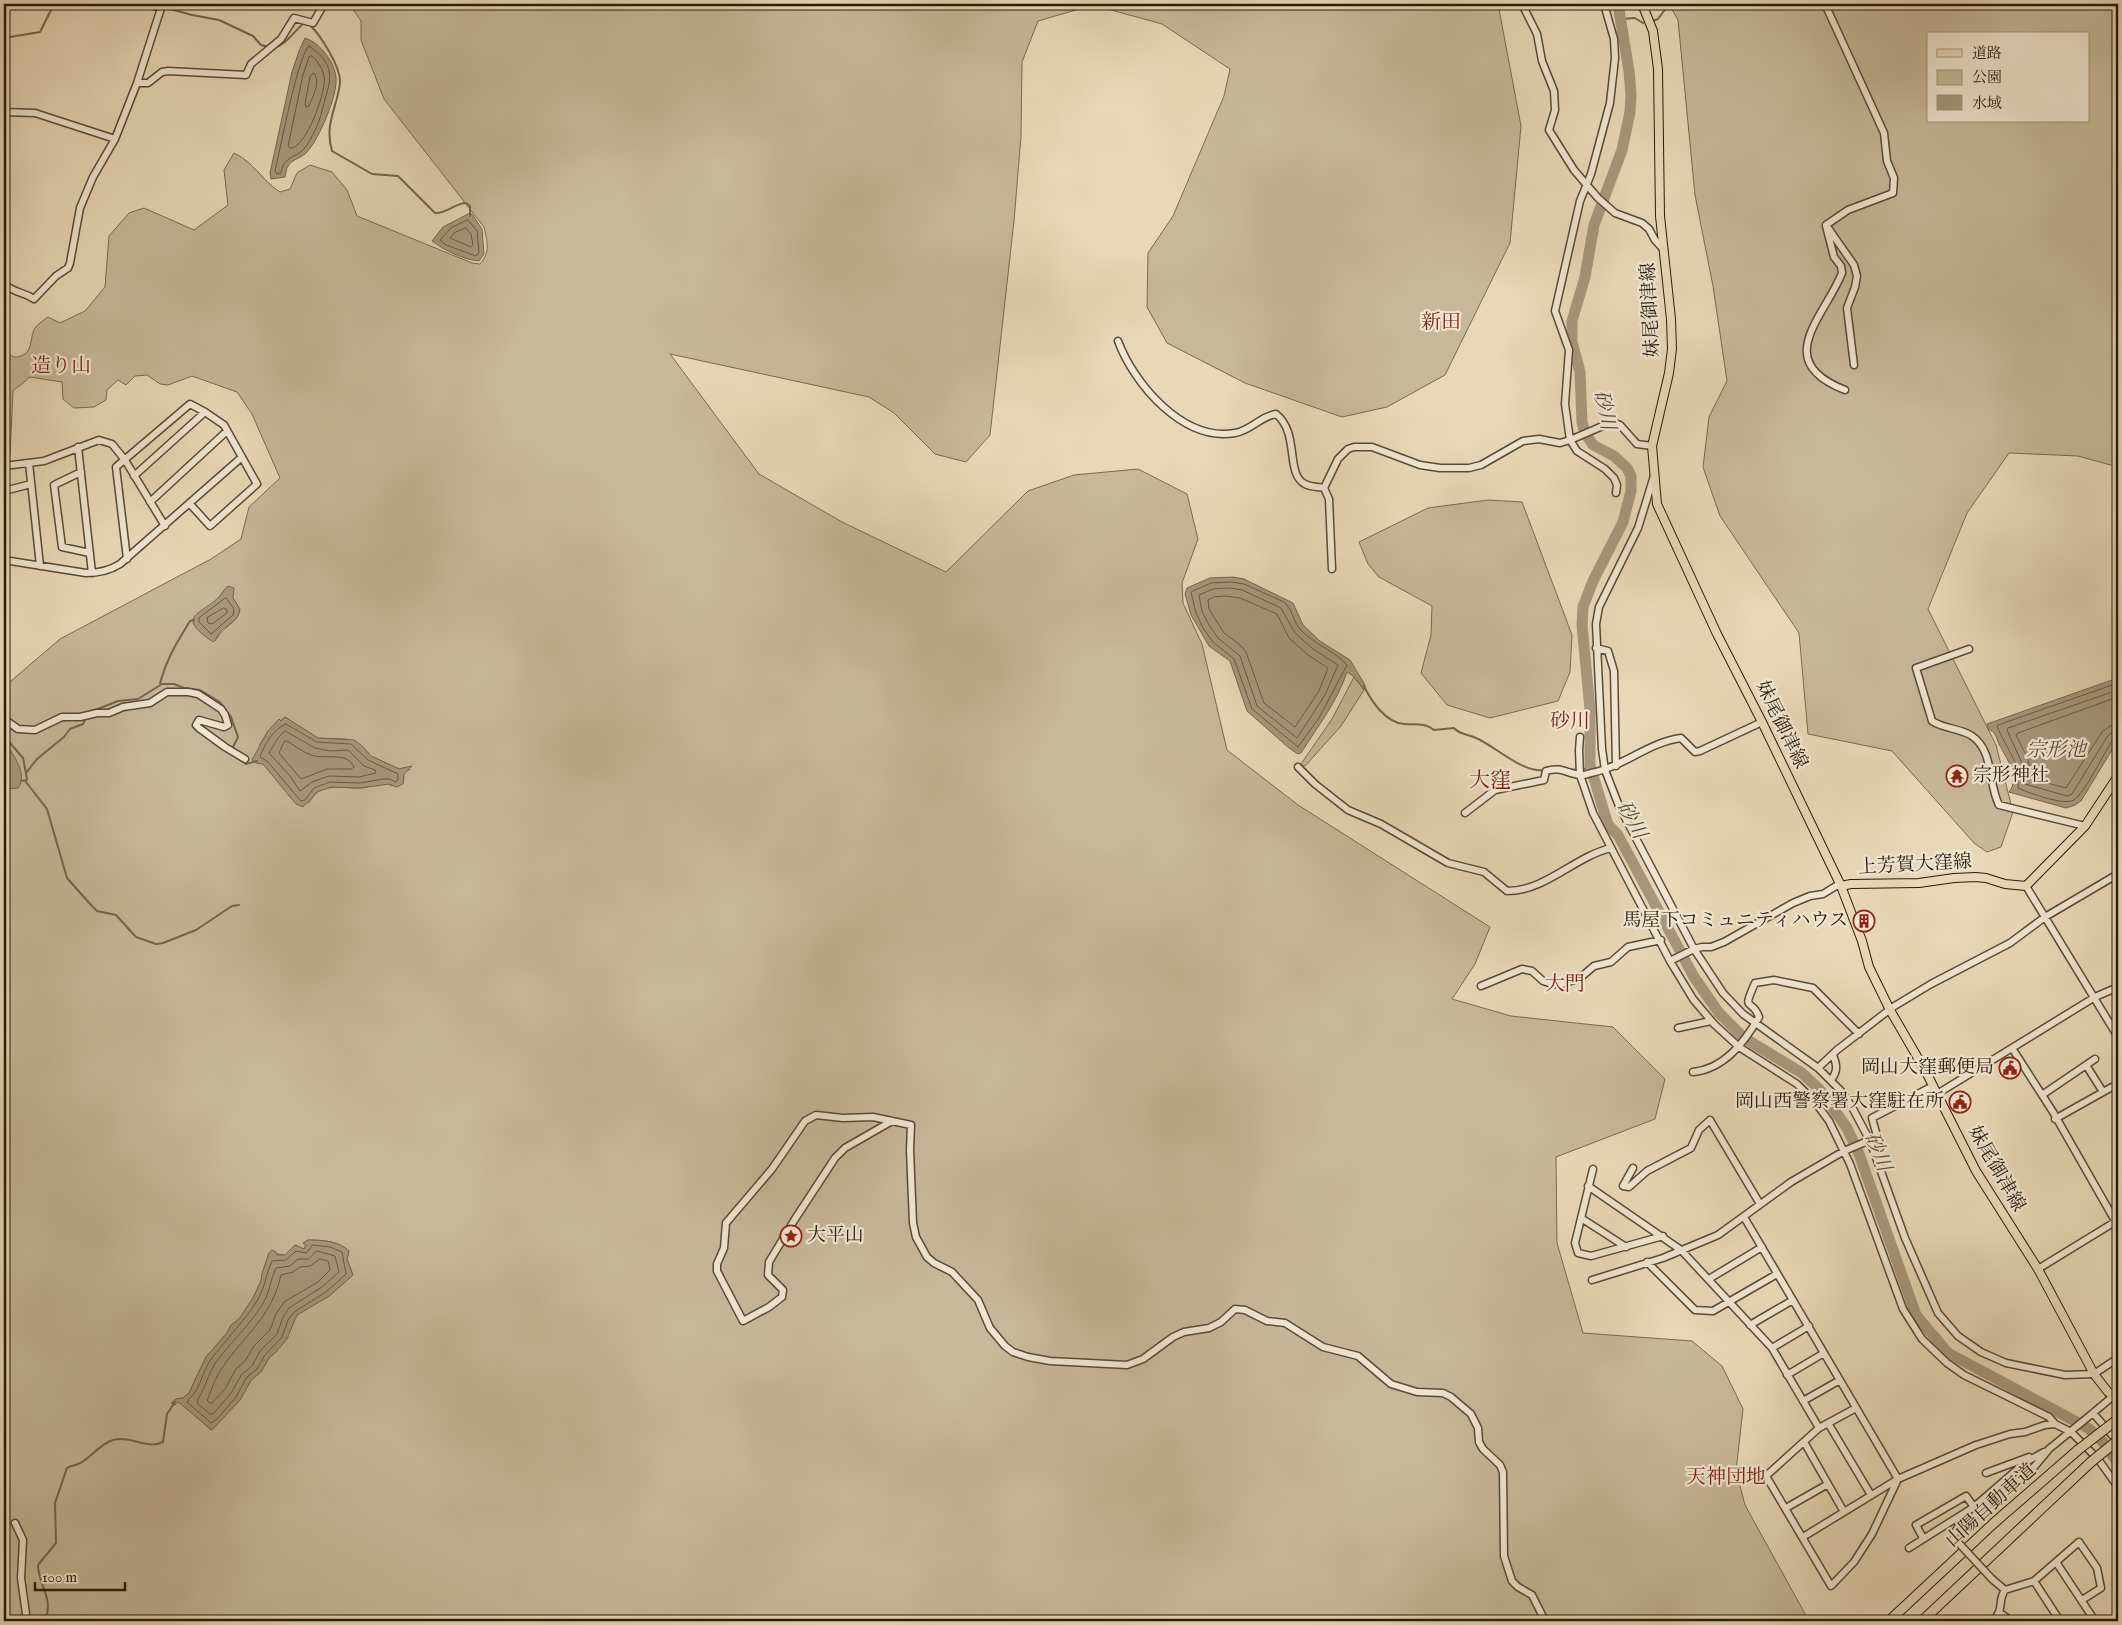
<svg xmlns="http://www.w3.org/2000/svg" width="2122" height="1625" font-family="'IM FELL English','Noto Serif JP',serif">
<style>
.green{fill:#c7b89a;stroke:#786952;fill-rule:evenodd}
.water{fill:#a7977c;stroke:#74654e}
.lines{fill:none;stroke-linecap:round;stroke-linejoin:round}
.shore{stroke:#685843;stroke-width:1}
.stream{stroke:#74654e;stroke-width:2}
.river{stroke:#a7977c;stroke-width:11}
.minor-casing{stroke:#584a35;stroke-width:9}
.major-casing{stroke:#281a0a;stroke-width:10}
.highway-casing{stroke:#281a0a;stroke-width:11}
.minor{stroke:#f0e6d0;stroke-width:6}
.major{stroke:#e8d8b7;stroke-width:8}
.highway{stroke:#e8d8b7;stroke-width:9}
.minor-bridge-casing{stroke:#584a35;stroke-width:9;stroke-linecap:butt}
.highway-bridge-casing{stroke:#281a0a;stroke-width:11;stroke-linecap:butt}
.minor-bridge{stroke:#f0e6d0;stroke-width:6}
.highway-bridge{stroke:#e8d8b7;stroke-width:9}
.labels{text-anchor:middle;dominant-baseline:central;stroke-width:4.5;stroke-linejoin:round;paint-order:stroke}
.street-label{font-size:19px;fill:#281a0a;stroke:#f0e6d0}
.poi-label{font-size:19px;fill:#281a0a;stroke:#f0e6d0;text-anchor:end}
.neighbourhood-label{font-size:20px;fill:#7a1f14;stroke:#f0e6d0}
.water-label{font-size:20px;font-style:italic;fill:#5b4c38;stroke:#f0e6d0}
.quarter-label{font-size:21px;fill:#7a1f14;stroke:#f0e6d0}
</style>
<rect width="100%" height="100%" fill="#e8d8b7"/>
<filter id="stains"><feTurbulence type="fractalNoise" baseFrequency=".004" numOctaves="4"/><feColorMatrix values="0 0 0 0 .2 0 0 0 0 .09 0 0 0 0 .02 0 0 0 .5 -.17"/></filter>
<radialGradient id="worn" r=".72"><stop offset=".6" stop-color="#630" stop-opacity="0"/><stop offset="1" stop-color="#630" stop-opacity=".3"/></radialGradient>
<path class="green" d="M356,4H1498L1521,126L1510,243L1445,375L1387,407L1342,417L1245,383L1167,343L1147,307L1148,253L1173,216L1224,96L1230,69L1162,24L1093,5L1038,21L1022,62L1021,136L1014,221L990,435L966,462L935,454L894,413L869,397L670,354L759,474L842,522L946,572L1028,491L1074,475L1138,469L1187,494L1198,539L1182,583L1183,603L1202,644L1227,750L1298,805L1490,927L1475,964L1452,999L1511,1016L1613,1027L1665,1079L1655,1119L1556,1157L1557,1243L1583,1333L1692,1341L1722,1366L1743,1409L1736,1471L1745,1505L1809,1621H4V789L15,788L11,750L4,745V687L60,639L211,559L241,539L249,507L280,478L252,414L237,392L192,376L168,385L160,384L147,375L135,376L126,385L118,380L107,390L106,400L94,407L74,408L63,399L62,382L30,377L13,391L10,455L4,458V292L7,351C11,356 14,359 21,356C34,351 29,338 35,328C38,324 44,320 48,317L60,323L85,311L105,287L109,236L129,213L144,208L194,230L228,205L224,170L234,153C255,163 261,180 280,192L290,189L297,173L310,165L332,172L347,190L357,216L472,263L480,264C491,251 487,242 484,227L384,99L361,40V21L352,8ZM225,589C254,620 231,616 215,641L199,631L193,623L220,597ZM285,717L318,738L346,739L361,745L371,756L399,769L407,767L410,769L403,774L404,779L392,786C385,780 371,787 362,788C347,789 332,784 319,791C314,794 312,799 309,803L290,797L281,784L263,764L260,744L268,731ZM308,1240C322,1240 339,1241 349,1251L347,1259L353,1275L329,1296L297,1315L276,1352L269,1358L261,1372L251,1380L240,1400L211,1430L176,1399L183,1398L189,1393L206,1357L227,1333L231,1325L239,1319L253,1298L261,1281L262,1274L269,1253L285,1255L295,1245L304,1249L306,1245L303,1243Z
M1669,4H2118V467L2078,456L2009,453L1967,513L1928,609L1996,745L2013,812L2001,847L1987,852L1974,843L1892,751L1808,734L1799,633L1720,516L1703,467L1709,417L1727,381L1713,286L1695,195L1678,20ZM1928,34H2088V121H1928Z
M1488,500L1522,502L1572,635L1570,672L1558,701L1490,718L1447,705L1421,673L1431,635L1432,606L1379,577L1368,564L1359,542L1428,508Z
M1354,677L1364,690L1341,726L1305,766H1302L1301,764L1332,719Z"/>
<path class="water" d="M305,38C320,43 334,61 336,77C338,95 319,139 307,152C302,158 292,159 288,166C286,169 286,173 285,177L271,179L270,173L292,72L299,51Z
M468,214H472L482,229L484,254L479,261C464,260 444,250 432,241L443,227Z
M1233,577L1244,579L1293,603L1303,625L1320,641L1350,660L1365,685V690L1353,676L1347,672C1337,702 1318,726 1301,753L1298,754L1289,748L1247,711L1230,661L1209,646L1191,615L1185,594L1187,588L1210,578Z
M228,586L234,588L233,598L240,609C238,622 229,623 221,631C218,635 216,639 213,642C176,616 198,616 218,598C222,594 224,589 228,586Z
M2112,680L2118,682V740L2081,801L2075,805L2066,808L2009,792C2021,777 2006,758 1999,744C1996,737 1996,732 1988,729L1987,724Z
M285,717L318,738L354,740L361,745L371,756L399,769L412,766L404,774L403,784L397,787L389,784L360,788L331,787L317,792L303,807L296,804L263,764L256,763L252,760L268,731L279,719L281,721Z
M4,745C14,752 28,776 18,788L4,789Z
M308,1240C321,1240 339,1241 349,1251L347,1259L353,1275L329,1296L297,1315L287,1339L276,1352L269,1358L261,1372L251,1380L240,1400L212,1430L178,1402L175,1405L171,1403L176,1399L183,1398L189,1393L206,1357L227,1333L231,1325L239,1319L253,1298L261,1281L262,1274L269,1253L272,1250L276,1252L277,1255H285L295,1245L304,1249L306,1245L303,1243Z"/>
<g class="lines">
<path class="shore" d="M309,46C340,68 329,81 322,111C319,123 312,139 304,149C295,158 283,157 281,173L277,174L275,171C280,151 298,54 309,46Z
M312,56C318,61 322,68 324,76C327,90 309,137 297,145C296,147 292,148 290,148L288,146L303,75L309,57Z
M314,73C321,82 313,96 309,106L306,107L305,104L310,77Z
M468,220L477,231L479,252L476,256L446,245L440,240L451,228Z
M466,228L471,234L473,245L471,247L450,238L454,233Z
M1232,582L1244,584L1284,602C1293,609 1293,622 1300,629C1313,644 1334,650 1347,665L1319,718L1298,747L1252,709L1234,659L1213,642L1203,628L1196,613L1191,592L1211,583Z
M1231,588L1242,590L1281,608L1295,633L1313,649L1338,665L1325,695L1297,738L1257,706L1240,656L1218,638L1209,625L1202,611L1199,595L1213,589Z
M1225,596L1240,598L1277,614L1289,638L1308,655L1328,668L1319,691L1295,727L1264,703L1246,652L1239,644L1224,633L1209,609L1208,600L1214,597Z
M226,598L234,609L233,615L211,634L199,622V618Z
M224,608L227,610V613L212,624L208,623L207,618Z
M2118,686L2112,685L1998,725L1997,727L2015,762L2018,777V788C2029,793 2064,806 2074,800C2083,795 2105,752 2112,741L2118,739
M2118,692H2112L2008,728L2007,730L2021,761L2025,784L2067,796L2072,794L2107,737L2111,733L2118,732
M2118,700L2112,699L2018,733L2016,735L2027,757L2033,779L2066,788L2102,732L2110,726L2118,725
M286,724L317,742L351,744L368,760L398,774V780L395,782L390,779H383L360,783L330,782L314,788L305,800L301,801L267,761L260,757C264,745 274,728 286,724Z
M285,731L315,748L330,751L348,750L364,766L375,770L376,773L359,777L329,776L312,782L300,791L290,776L269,753L278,738Z
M287,741C295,746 303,752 311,755C325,760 347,751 354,767L351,769H327L301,779L279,753L284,742Z
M313,1245L330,1247L342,1252L346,1274L326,1292L294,1312L288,1320L282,1337L265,1355L257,1369L247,1377L236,1397L216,1420L211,1423L187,1402C191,1397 195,1393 198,1387C203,1377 205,1367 212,1358C227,1338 244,1322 257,1301C265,1288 266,1274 272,1261L286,1260L296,1251L306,1253Z
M317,1251L335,1256L339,1272L322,1287L289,1308L283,1317L277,1334L260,1351L252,1366L242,1374L231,1393L213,1414H210L198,1404L197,1401C205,1389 208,1374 216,1362C231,1342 249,1326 262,1305C270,1292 270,1281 276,1268L290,1266L298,1259H308Z
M320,1259L328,1261L330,1270L318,1282L284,1302L276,1314L270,1330L254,1346L245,1361L236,1369L225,1389L212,1403H209L207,1400C212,1389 215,1378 222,1368C244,1335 272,1317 281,1275L293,1272L300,1267L310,1266Z"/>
<path class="stream" d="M163,7L192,15L219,20L253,36L261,45L269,47
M1620,19L1635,18L1643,23
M1653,21L1658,19L1669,4
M310,25C321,36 341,67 340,83C337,108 324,124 332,151L372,174L398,176L435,213C446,214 455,203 466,203L470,206V216
M4,38L40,32L54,4
M274,48C287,44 294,31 304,23
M160,683C167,658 176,644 190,621L194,620
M1364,686C1371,701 1386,723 1404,724C1415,725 1425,722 1434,730L1454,728C1460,735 1468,734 1476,738C1495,746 1522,773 1544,770
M90,712L118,701L138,699L162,684H174L184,688L200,690L220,702L231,717L238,737L232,749
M4,736L23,758L26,773
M231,753L246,764L257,761
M1568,769L1578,770
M1583,769L1590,768
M21,781L27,780L26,773L37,759L64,737L70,729L83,724L86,718
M26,782L47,809L67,878L91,905L97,911L116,915L136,937L156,944L163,943L196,930L232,906L239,905
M45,1621C54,1597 39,1588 38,1565L56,1543L55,1503L67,1468C72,1465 74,1466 78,1464C88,1461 99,1444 113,1440C130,1435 147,1450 163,1442L167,1414L175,1402"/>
<path class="river" d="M1618,4L1629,71L1631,95L1630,112L1622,150L1594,225L1585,277L1572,321V342L1580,372L1582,422L1585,433L1593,445L1614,456L1627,468L1631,476V491L1623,522L1593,581L1583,607L1582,625L1590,710V765L1608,825L1618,835L1694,977L1719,1013L1744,1038L1802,1073L1820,1090L1847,1128L1859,1154L1916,1315L1948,1353L2088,1428L2102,1441L2118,1463"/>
<g class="minor-casing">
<path id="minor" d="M1522,4L1537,34L1542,61L1554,91L1555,110L1549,130L1574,170L1598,198L1615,213L1642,223L1649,229L1655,240L1664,250
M1604,4L1614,39L1615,58L1610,103L1591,174L1580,201L1555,311L1569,350L1565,404L1570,440L1577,451L1605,469L1614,478L1617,485L1616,493
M1825,4L1884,133L1887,161L1894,178L1893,193L1848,210L1826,225L1854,265L1857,276L1855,287L1847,308L1854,365
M137,83H148L162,72L168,71L246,75L251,64L281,39L294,18L313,23L324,4
M4,112L35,113L115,139
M1826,226L1834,257L1841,266L1842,273C1824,318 1771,361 1845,390
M4,284C16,294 22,291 34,299L56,276L68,268L70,263L80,208L93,177L115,139L137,83L161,8L147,4
M1118,341C1134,384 1183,442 1235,433C1250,431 1261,416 1276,414C1300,433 1285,474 1305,484C1311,487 1318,487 1324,488
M78,447L92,573
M29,463L40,566
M4,466L44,461L99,440L112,444L125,460L165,526
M81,472L54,485L62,547L90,553
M134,476L205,412L224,425L257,484L210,526L190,504
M1654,476L1638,528L1599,607L1596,624L1602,749L1605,770L1619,806L1694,949L1723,993L1743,1014L1818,1068L1843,1093L1852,1107L1870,1141L1905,1238L1938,1313L1958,1336L1981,1352L2006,1363L2065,1375L2094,1374L2118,1358
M4,491L31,484
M150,502L227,431
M127,559L116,467L190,404L205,412
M4,560L86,573C99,573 109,571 120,564L242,457
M1332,569L1329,499L1324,488L1338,459L1348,449L1354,447H1372L1420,465L1440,468H1469L1481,465L1523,441L1539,439L1560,443L1570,440L1612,422L1620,425L1637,444L1652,446
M1596,648L1608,651L1614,671L1616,766
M1969,649L1916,668L1932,721C1944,729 1960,728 1972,736C1994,751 1988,784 1999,805L2085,826
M4,719L18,729L35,730L62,717H80L97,713H109L123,707L150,703L167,692H188L198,694L221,709L225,715L228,725L224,727L199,720L196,725L199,728L225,747L245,759
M1580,737L1579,750L1580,775L1593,813L1670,961L1693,999L1714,1024L1739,1047L1797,1084L1815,1102L1829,1121L1850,1164L1903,1309L1922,1339L1947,1363L1964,1375L2049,1417L2055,1424
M1298,767L1315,784L1348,810L1381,824L1448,863L1484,872L1507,891C1546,891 1574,857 1611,848
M1465,813L1495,790L1544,780L1546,771C1561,766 1568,774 1580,775C1583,776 1588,774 1591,773C1623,767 1649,742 1681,738L1695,752L1700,751L1762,722
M2026,886L2118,1037
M1670,961L1694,949L1702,947H1711L1724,942L1793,903L1810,896L1823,894L1836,886H1841
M1481,986L1522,969L1532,971L1543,981L1552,984H1562L1580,978L1594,966L1611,962L1628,947L1661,940
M1678,1028L1711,1021
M2012,1048L2053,1112L2118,1226
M2086,1065L2103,1092
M1818,1068L1837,1050L1893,1007L1931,984L2010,943L2045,917L2118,874
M1693,1072C1724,1069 1744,1043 1759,1017C1752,997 1741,1014 1755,983L1774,980L1813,988L1859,1034
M1831,1080C1838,1071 1837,1065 1833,1055
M1937,1094L2095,997L2118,987
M2042,1095L2095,1059
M2055,1119L2112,1087
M892,1121L845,1148L835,1158L795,1219L769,1262L768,1275L783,1290L782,1297L769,1307L743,1321L717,1271V1264L724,1248L726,1223L772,1169L805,1121L816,1115L843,1118L873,1117L911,1125L910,1150L913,1223L916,1237L927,1257L934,1263L952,1272L978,1300L990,1328L1005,1346L1013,1352L1028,1357L1050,1361L1127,1365L1143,1359L1173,1337L1184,1332L1209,1328L1221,1322L1235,1309L1245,1310L1267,1321L1285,1323L1323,1347L1358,1356L1391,1384L1417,1392L1443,1393L1451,1397L1471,1414L1478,1428L1479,1442L1483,1449L1500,1465L1503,1472L1504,1556L1512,1581L1518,1587L1532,1595L1545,1621
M1633,1168L1623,1186L1629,1187L1647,1171L1691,1148L1699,1130L1710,1120L1760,1204
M1593,1169L1575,1243L1578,1253L1591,1256L1663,1236
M1588,1186L1681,1250L1772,1348L1819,1428
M1744,1217L1898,1479L1872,1534L1854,1562L1831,1586L1766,1476L1819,1428L1856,1408
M1581,1218L1626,1247
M1647,1262L1695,1310L1713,1311L1777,1274
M2038,1269L2118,1220
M1709,1279L1762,1247
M1592,1280L1663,1258L1718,1235L1791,1182L1844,1151L1875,1138L1877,1136L1872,1118L1933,1086
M1750,1325L1793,1300
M1772,1348L1809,1326
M1787,1375L1824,1353
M2118,1392L2093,1413L2118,1442
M1803,1401L1840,1380
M1828,1423L1871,1495
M1804,1442L1844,1512
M1986,1473L2029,1457
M1786,1508L1828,1484
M15,1523L23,1540L21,1578L27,1621
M1803,1537L1898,1479L1976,1445L2010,1434L2025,1432L2045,1425L2055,1424L2071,1432L2098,1459L2118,1487
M1923,1538L1916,1525L1966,1496L1974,1507
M1954,1538V1534L1960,1524L1973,1517L2034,1467L2049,1449L2093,1413
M1909,1548L1974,1507L2026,1462L2044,1452
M2056,1562L2095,1621
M1992,1579L2005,1590
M2034,1581L2060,1621
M2000,1613L2011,1621
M1993,1621C2005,1608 1997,1602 2005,1590L2034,1581L2079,1542L2097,1568L2101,1588L2082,1600"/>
</g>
<g class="major-casing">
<path id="major" d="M1642,4L1653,31L1658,69L1660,216L1671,319L1672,349L1669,373L1652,446L1657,504L1717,634L1762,722L1841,886L1862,941L1869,967L1890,1010L1926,1072L1976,1171L2038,1269L2094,1374L2108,1392L2118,1400
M1841,886L1851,884L1919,883L1954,878L1976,877L1986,878L2005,884L2026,886L2085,826L2118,776"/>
</g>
<g class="highway-casing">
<path id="highway" d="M1889,1621L1994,1523L2078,1450
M1922,1621L2091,1462"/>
</g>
<use href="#minor" class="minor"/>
<use href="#major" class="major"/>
<use href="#highway" class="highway"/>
<g class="minor-bridge-casing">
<path id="minor-bridge" d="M1954,1538L1992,1579"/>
</g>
<g class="highway-bridge-casing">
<path id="highway-bridge" d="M2078,1450L2118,1419
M2091,1462L2118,1440"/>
</g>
<use href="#minor-bridge" class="minor-bridge"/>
<use href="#highway-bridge" class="highway-bridge"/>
</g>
<defs>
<g id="temple-ring" transform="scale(1.125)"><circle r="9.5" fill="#f0e6d0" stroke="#8f2418" stroke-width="1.5"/><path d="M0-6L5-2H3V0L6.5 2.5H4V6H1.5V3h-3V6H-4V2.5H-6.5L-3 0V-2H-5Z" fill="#8f2418"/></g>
<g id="building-ring" transform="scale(1.125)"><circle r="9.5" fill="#f0e6d0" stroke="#8f2418" stroke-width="1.5"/><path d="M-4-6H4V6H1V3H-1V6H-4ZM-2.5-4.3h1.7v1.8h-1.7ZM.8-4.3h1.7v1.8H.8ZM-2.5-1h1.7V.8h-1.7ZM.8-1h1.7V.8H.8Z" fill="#8f2418"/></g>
<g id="civic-ring" transform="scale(1.125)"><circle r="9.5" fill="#f0e6d0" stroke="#8f2418" stroke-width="1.5"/><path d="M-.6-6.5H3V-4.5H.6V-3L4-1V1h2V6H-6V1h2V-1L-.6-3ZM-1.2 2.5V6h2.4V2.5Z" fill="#8f2418"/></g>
<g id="sight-ring" transform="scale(1.125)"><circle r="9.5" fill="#f0e6d0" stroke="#8f2418" stroke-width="1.5"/><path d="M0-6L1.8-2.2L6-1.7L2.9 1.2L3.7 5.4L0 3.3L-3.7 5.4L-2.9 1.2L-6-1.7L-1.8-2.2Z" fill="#8f2418"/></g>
</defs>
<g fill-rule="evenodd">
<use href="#temple-ring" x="1957" y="776"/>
<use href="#building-ring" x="1864" y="921"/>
<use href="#civic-ring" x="2010" y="1068"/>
<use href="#civic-ring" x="1960" y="1102"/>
<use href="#sight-ring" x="791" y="1236"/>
</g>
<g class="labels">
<g class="street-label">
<text transform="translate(1651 310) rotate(-93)">妹尾御津線</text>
<text transform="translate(1781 725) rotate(64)">妹尾御津線</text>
<text transform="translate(1915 865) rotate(-3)">上芳賀大窪線</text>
<text transform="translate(1996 1169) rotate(60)">妹尾御津線</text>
<text transform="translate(1991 1506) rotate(-42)">山陽自動車道</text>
</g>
<g class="poi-label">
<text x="1973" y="776" text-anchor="start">宗形神社</text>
<text x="1848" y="921">馬屋下コミュニティハウス</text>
<text x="1994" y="1068">岡山大窪郵便局</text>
<text x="1944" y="1102">岡山西警察署大窪駐在所</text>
<text x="807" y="1236" text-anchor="start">大平山</text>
</g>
<g class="neighbourhood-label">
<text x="1441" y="322">新田</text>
<text x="61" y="366">造り山</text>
<text x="1570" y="721">砂川</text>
<text x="1565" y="984">大門</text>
<text x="1726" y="1477">天神団地</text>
</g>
<g class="water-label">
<text transform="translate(1604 410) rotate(78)">砂川</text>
<text x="2056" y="750">宗形池</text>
<text transform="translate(1631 820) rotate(61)">砂川</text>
<text transform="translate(1877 1152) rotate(68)">砂川</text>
</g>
<g class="quarter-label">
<text x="1490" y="781">大窪</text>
</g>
</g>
<rect width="2122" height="1625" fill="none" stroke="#e8d8b7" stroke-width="20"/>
<rect x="5" y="5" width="2112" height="1615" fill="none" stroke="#281a0a" stroke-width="2.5"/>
<rect x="10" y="10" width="2102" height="1605" fill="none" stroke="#281a0a"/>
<rect x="1927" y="32" width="162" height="90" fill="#f0e6d0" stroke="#a09481"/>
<rect x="1937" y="49" width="25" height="8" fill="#e8d8b7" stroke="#a09481"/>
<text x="1972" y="58" font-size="15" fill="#281a0a">道路</text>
<rect x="1937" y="70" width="25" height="15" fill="#c7b89a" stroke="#a09481"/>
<text x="1972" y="82" font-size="15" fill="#281a0a">公園</text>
<rect x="1937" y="95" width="25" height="15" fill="#a7977c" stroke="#a09481"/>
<text x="1972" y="108" font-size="15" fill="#281a0a">水域</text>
<path d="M35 1582v8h90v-8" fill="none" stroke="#281a0a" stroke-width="2.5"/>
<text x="42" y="1582" font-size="15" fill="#281a0a" stroke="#f0e6d0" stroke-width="4" paint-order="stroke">100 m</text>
<rect width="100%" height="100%" filter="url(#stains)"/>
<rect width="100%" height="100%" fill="url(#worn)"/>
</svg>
